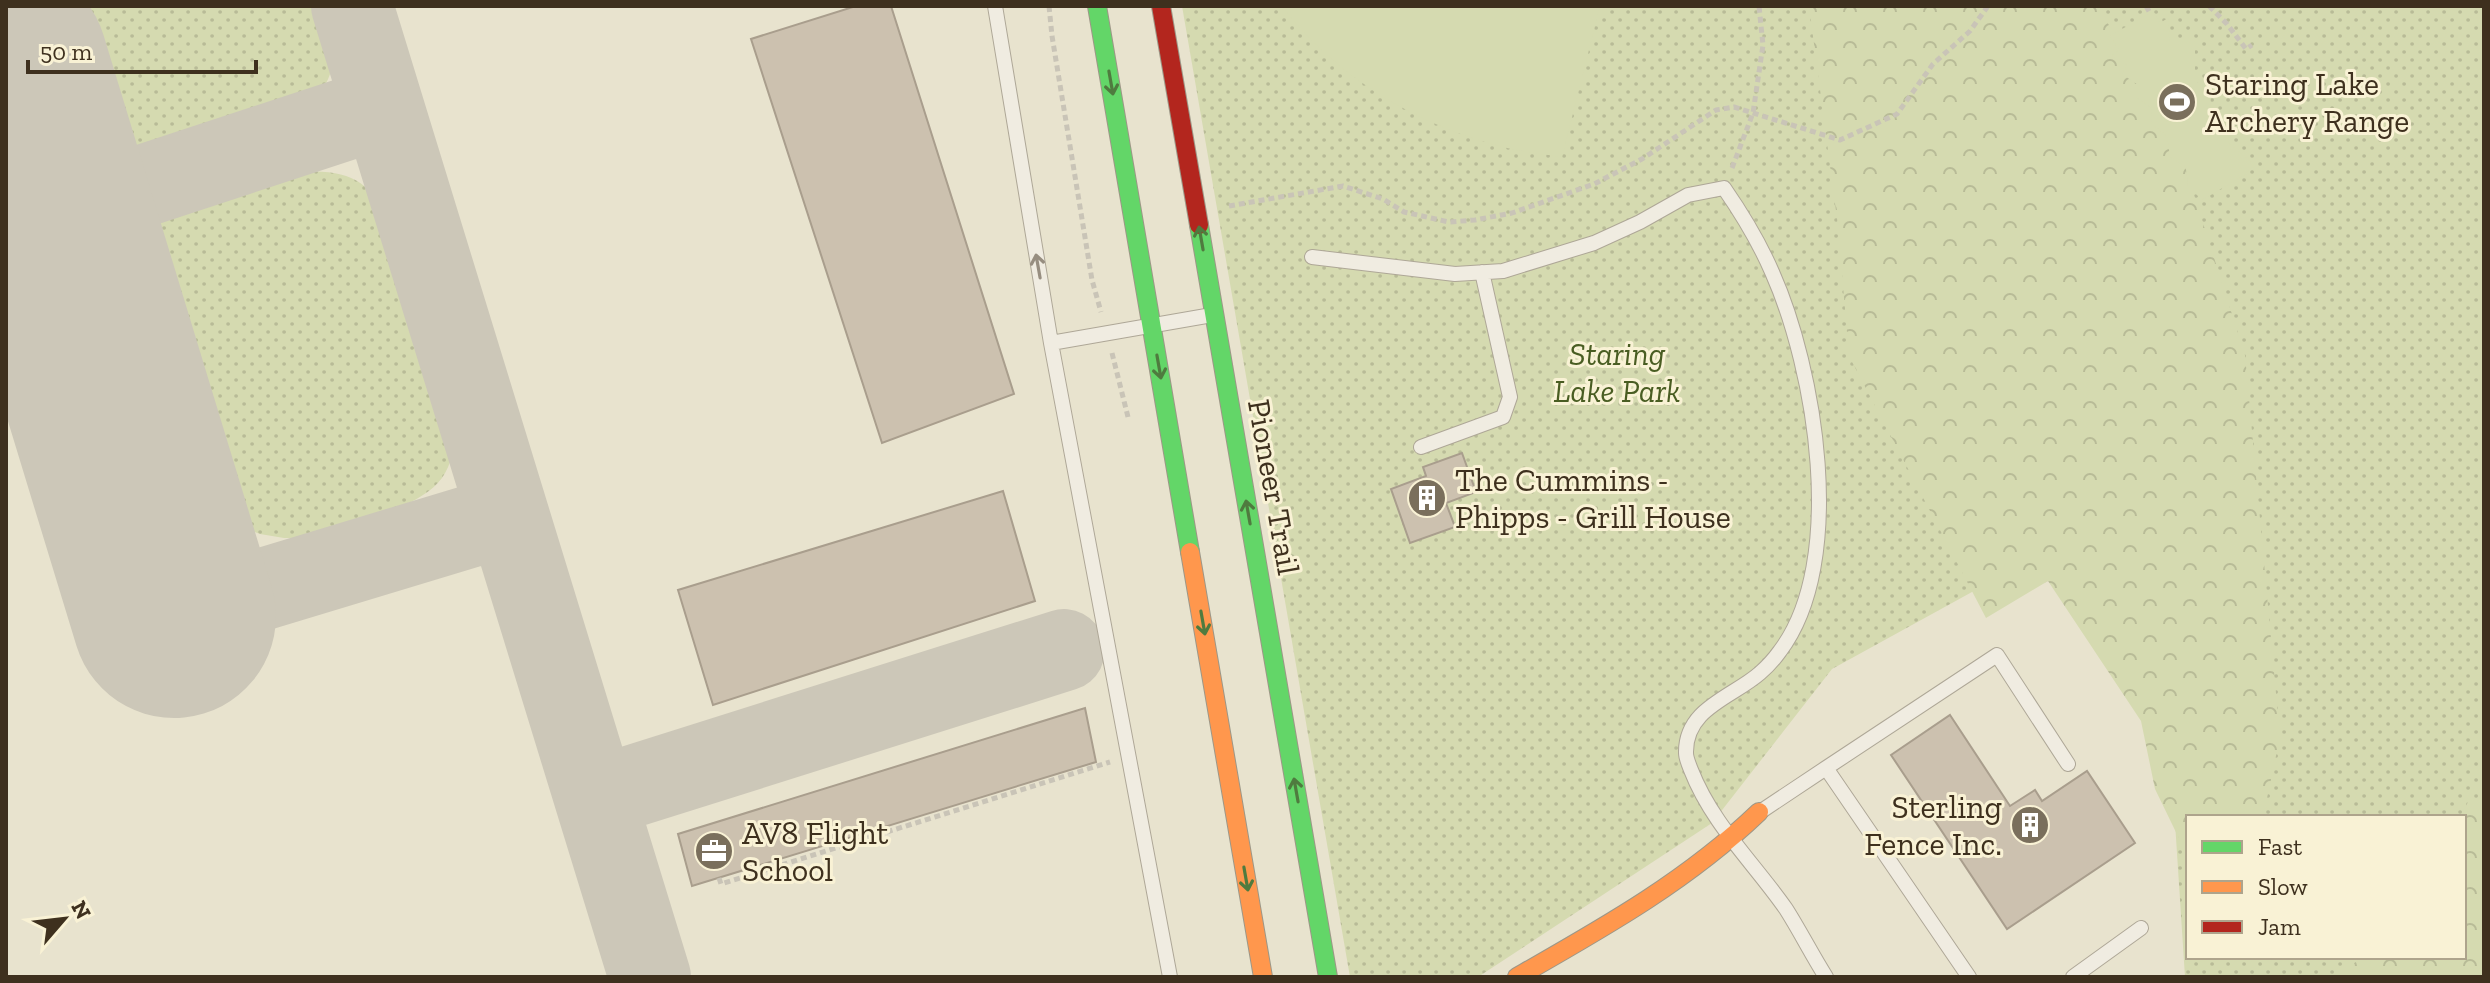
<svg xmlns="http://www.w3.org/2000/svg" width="2490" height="983" font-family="'Zilla Slab',serif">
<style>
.grass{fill:url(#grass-dots);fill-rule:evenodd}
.forest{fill:url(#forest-crowns)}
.garden{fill:#d5dab0}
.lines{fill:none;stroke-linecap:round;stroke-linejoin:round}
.taxiway{stroke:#ccc7b8;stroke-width:82}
.runway{stroke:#ccc7b8;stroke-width:204}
.building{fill:#ccc1af;stroke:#a99e8d;stroke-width:2}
.lane-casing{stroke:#aea797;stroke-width:16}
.fast-casing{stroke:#9d9787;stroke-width:20}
.slow-casing{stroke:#9d9787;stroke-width:20}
.jam-casing{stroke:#9d9787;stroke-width:20}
.path{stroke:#c9c4b7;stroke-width:5;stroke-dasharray:6 4;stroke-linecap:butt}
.lane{stroke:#f0ece1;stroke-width:14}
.fast{stroke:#63d668;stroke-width:18}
.slow{stroke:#ff974d;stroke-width:18}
.jam{stroke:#b3261e;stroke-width:18}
.oneway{stroke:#4f7b3f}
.oneway2{stroke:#978e80}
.labels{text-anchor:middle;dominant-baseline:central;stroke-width:6;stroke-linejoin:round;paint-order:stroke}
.poi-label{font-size:32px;fill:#3e301e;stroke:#f9f2d5;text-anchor:start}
.park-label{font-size:32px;font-style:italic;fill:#495d22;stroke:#f9f2d5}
.street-label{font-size:32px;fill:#3e301e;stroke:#f9f2d5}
</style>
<defs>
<pattern id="grass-dots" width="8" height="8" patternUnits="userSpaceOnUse" patternTransform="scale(2)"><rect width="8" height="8" fill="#d5dab0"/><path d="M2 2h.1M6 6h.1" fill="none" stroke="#b8bb97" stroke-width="1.8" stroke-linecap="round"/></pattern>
<pattern id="forest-crowns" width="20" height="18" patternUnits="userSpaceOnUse" patternTransform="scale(2)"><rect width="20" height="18" fill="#d5dab0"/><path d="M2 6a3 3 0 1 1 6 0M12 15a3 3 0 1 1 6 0" fill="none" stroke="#b8bb97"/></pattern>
</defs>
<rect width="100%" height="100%" fill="#e8e3ce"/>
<path class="grass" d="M47,6H325C339,50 340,83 299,112L159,155L138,157L120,152L99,142L83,124Z
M1182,6H2484V977H2185L2170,745L2108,564L2012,570L1832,669L1712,823L1478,977H1350ZM2188,817H2464V957H2188Z
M306,171C352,172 365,179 390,218L455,430C454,447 452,464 442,478C418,511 341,526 301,538H284L260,534L232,523L195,485L133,281C132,244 141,235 170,213Z"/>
<path class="forest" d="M1809,6H2097L2172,126L2245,355L2280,737L2263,817H2188V857L2155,789L2141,721L2048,581L1986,618L1849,356L1838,226Z
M2484,798V977H2333L2364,957H2464L2463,817L2468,801Z"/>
<path class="garden" d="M1282,6H1600L1562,157C1543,154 1525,152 1507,148C1420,127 1336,78 1282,6Z
M2153,11L2160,23L2168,18L2170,41H2195V81L2210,89L2211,108L2230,123L2228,143L2252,162L2248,173L2202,200L2188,186L2186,167L2170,157L2167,136L2152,124L2151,108L2136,97L2138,85L2122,74L2127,65L2111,56L2119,50L2110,36Z"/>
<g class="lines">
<path class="taxiway" d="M352,6L650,977
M6,231L383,107
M174,616L508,515
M595,798L1064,650"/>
<path class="runway" d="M6,65L174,616"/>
</g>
<path class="building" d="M856,6H891L1014,394L882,443L751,39Z
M1462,453L1476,492L1446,503L1455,527L1410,543L1391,489L1426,476L1423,467Z
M1003,491L1035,601L713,705L678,590Z
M1085,708L1096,762L692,886L678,834Z
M1950,715L2010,806L2035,790L2042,801L2087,771L2135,843L2007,929L1891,755Z"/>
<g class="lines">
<g class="lane-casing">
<path id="lane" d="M995,6L1051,343L1170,977
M1312,257L1455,274L1503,271L1594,243L1640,222L1688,195L1724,188C1742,214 1759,242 1772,272C1815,368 1848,561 1780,651C1775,658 1767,667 1760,673C1733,697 1685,708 1686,753C1686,758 1689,765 1691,770C1712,824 1754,863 1786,909C1800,931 1812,955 1826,977
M1051,343L1212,315
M1421,447L1503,417L1510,397L1482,272
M1826,768L1997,655L2068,764
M1763,810L1826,768L1969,977
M2073,977L2141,928"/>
</g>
<g class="fast-casing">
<path id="fast" d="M1097,6L1190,552
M1199,225L1328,977"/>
</g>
<g class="slow-casing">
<path id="slow" d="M1190,552L1263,977
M1517,977C1603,928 1687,881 1759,812"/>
</g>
<g class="jam-casing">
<path id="jam" d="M1161,6L1199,225"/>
</g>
<path class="path" d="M1049,6L1052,36L1092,280L1101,312
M2146,6L2150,13
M2209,6L2227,24L2246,49L2252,45
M1732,168L1753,113L1763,45L1759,6
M1229,206L1343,186L1383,199L1404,212L1449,222L1475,220L1512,213L1594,184L1642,159L1716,110L1734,107L1840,140L1897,114L1933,64L1970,31L1988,6
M1112,353L1128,417
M719,878L721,884L1110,762"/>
<use href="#lane" class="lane"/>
<use href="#fast" class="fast"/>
<use href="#slow" class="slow"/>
<use href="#jam" class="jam"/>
</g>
<defs><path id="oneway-shaft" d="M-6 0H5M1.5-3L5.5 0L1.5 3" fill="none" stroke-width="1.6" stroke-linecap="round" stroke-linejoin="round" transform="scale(2)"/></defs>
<g class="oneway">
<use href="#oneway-shaft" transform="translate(1111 83) rotate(80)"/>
<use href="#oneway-shaft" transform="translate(1201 238) rotate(-100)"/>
<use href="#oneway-shaft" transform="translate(1159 367) rotate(80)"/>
<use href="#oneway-shaft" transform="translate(1248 512) rotate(-100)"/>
<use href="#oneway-shaft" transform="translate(1203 623) rotate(80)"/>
<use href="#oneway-shaft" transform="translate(1296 790) rotate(-100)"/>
<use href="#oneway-shaft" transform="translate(1246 879) rotate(80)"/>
</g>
<use class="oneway2" href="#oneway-shaft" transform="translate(1038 266) rotate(-100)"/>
<defs>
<g id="stadium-disc" transform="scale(2)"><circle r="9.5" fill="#7a6f5c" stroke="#f9f2d5"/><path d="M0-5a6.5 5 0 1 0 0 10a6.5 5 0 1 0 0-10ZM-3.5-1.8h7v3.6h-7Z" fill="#fff"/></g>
<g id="building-disc" transform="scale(2)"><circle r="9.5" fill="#7a6f5c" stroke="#f9f2d5"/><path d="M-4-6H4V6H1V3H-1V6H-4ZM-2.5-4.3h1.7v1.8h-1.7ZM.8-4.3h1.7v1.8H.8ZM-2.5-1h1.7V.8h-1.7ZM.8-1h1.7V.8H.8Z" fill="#fff"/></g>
<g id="office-disc" transform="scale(2)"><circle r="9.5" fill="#7a6f5c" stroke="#f9f2d5"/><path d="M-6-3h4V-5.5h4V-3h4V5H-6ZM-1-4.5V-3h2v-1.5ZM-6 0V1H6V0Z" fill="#fff"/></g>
</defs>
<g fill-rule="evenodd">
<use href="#stadium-disc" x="2177" y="102"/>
<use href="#building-disc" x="1427" y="498"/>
<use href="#building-disc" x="2030" y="825"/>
<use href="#office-disc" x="714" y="851"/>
</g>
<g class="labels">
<g class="poi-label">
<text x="2205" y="84">Staring Lake<tspan x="2205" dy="37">Archery Range</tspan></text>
<text x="1455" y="480">The Cummins -<tspan x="1455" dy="37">Phipps - Grill House</tspan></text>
<text x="2002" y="807" text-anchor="end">Sterling<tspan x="2002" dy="37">Fence Inc.</tspan></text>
<text x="742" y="833">AV8 Flight<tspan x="742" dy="37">School</tspan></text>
</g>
<g class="park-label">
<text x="1617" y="354">Staring<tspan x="1617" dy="37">Lake Park</tspan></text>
</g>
<g class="street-label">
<text transform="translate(1274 487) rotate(80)">Pioneer Trail</text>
</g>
</g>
<rect width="2490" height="983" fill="none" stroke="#3e301e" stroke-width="16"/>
<rect x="2186" y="815" width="280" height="144" fill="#f9f2d5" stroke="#aea48c" stroke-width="2"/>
<rect x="2202" y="841" width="40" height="12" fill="#63d668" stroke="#aea48c" stroke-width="2"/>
<text x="2258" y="855" font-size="24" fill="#3e301e">Fast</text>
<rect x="2202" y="881" width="40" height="12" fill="#ff974d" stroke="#aea48c" stroke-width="2"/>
<text x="2258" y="895" font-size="24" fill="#3e301e">Slow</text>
<rect x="2202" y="921" width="40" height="12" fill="#b3261e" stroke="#aea48c" stroke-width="2"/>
<text x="2258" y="935" font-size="24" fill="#3e301e">Jam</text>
<g transform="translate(64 919) rotate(62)" stroke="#f9f2d5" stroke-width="6" paint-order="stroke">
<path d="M0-6L14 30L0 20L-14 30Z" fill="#3e301e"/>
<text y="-12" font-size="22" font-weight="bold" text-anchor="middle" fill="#3e301e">N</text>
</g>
<path d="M28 60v12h228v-12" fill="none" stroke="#3e301e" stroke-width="4"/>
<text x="40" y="60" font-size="24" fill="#3e301e" stroke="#f9f2d5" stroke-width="6" paint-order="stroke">50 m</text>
</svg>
